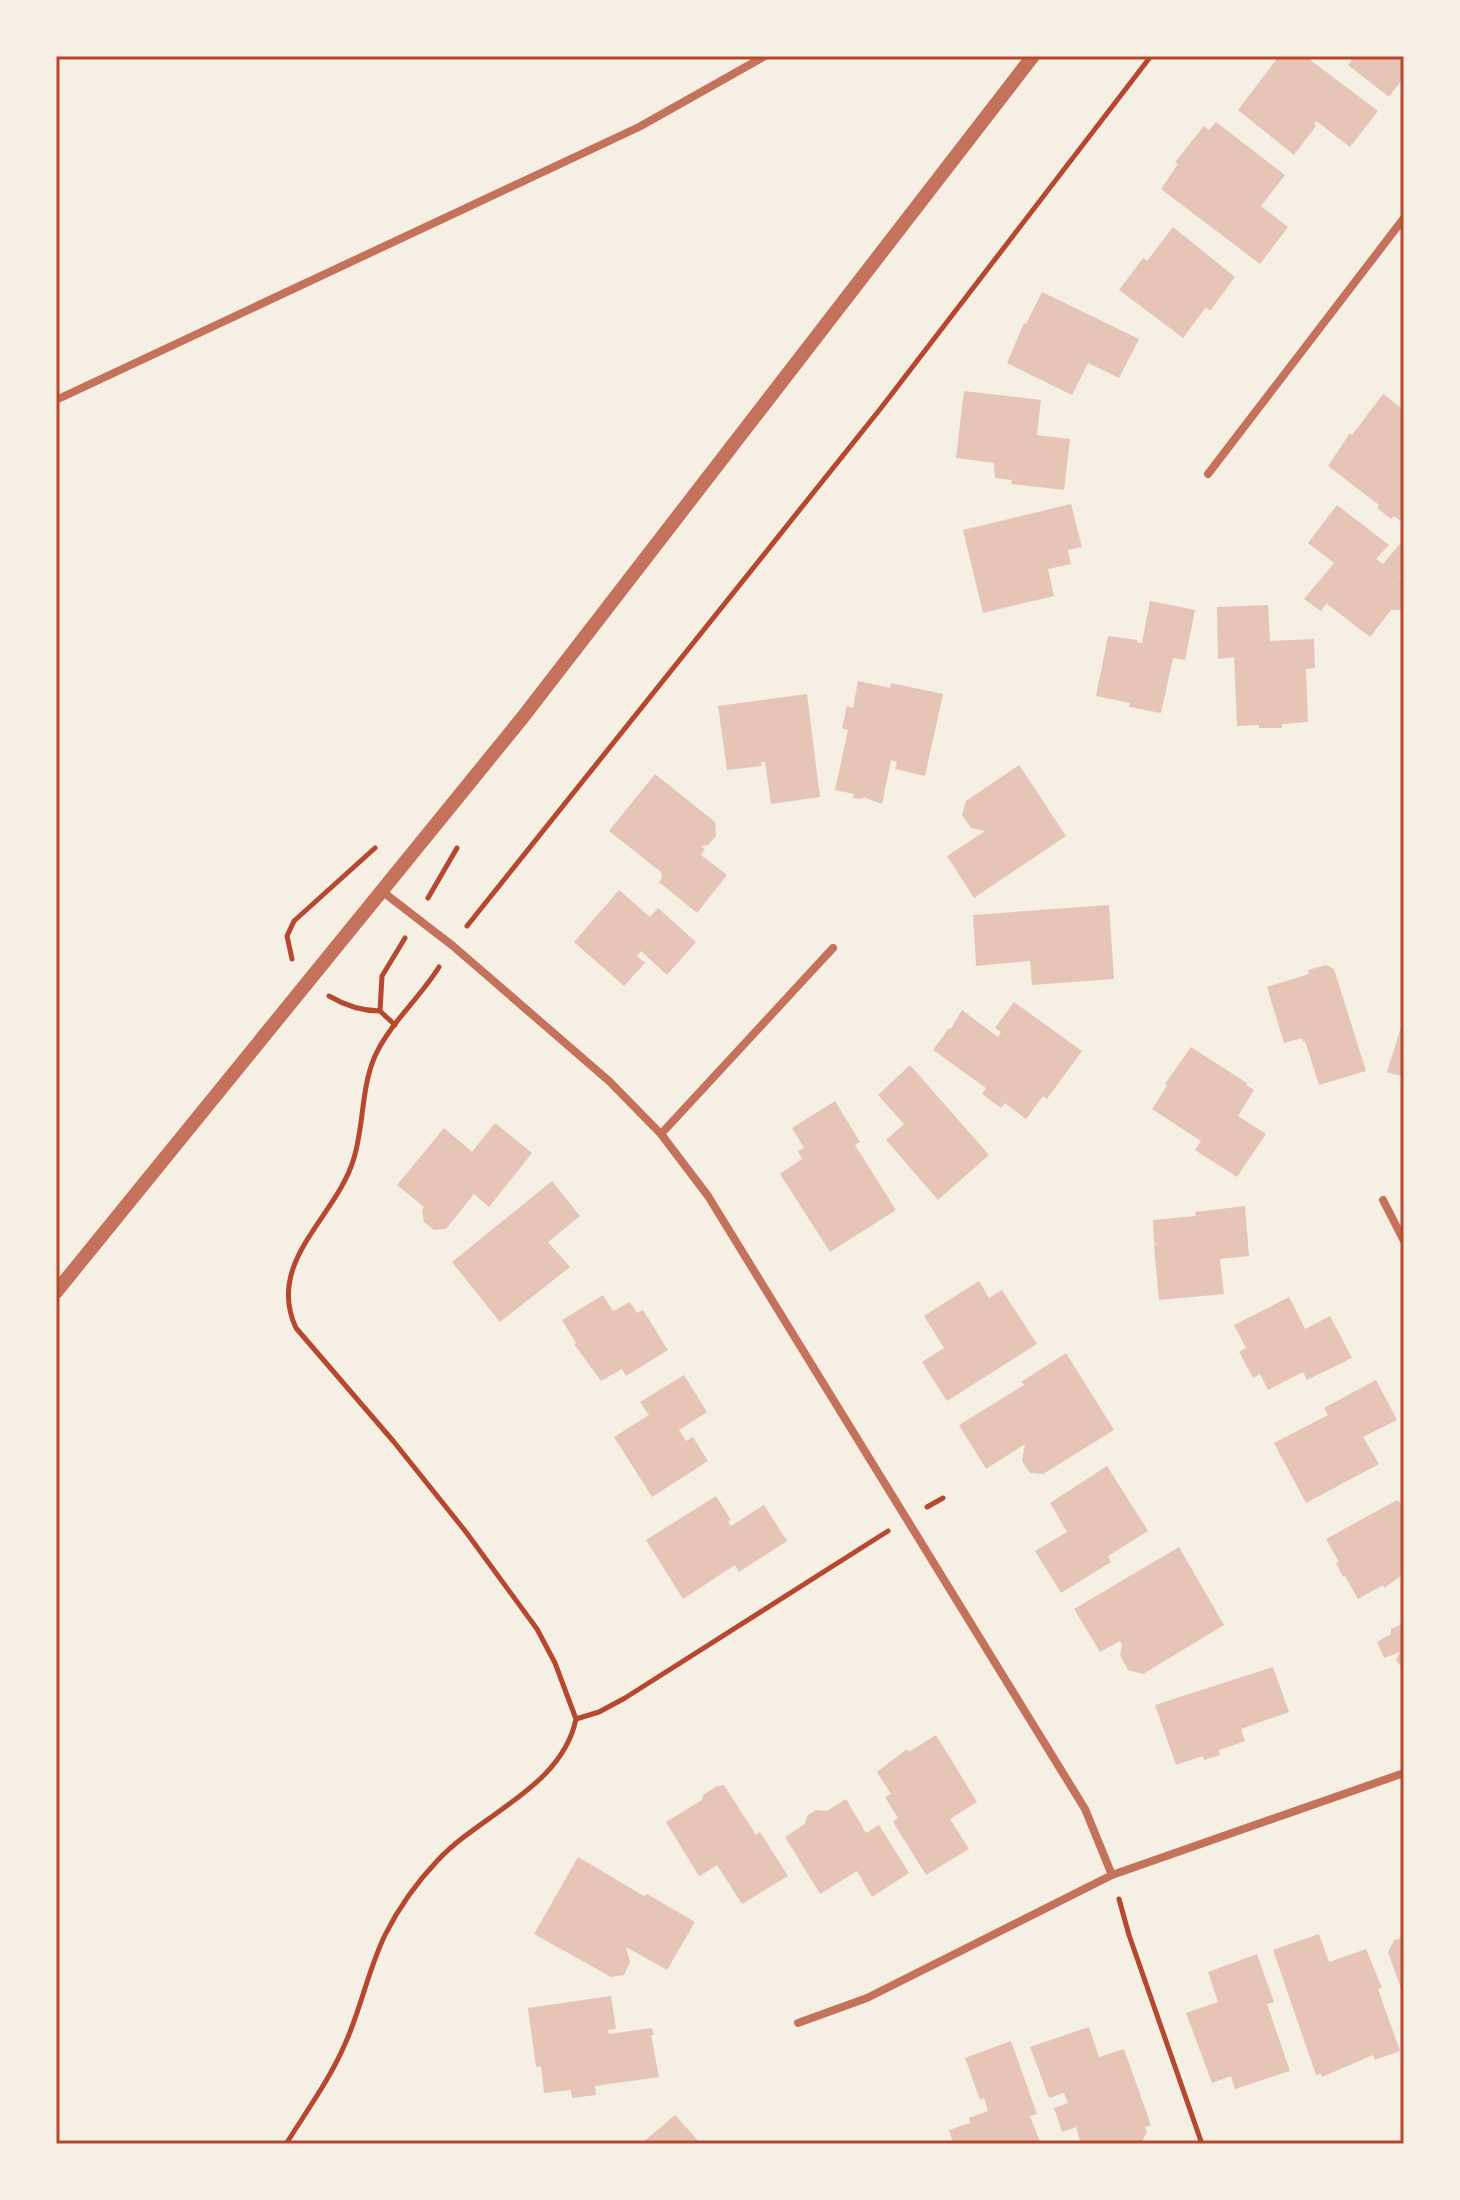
<svg xmlns="http://www.w3.org/2000/svg" width="1460" height="2200" font-family="'Public Sans',sans-serif">
<style>
.building{fill:#e6c5b7}
.lines{fill:none;stroke-linecap:round;stroke-linejoin:round}
.path{stroke:#b5482f;stroke-width:5}
.minor{stroke:#c5725c;stroke-width:8}
.tertiary{stroke:#c5725c;stroke-width:14}
.neatline{fill:none;stroke:#b5482f;stroke-width:3}
</style>
<rect width="100%" height="100%" fill="#f6efe4"/>
<path class="building" d="M1279,56H1305L1378,111L1350,147L1316,121L1314,124L1316,126L1294,155L1238,110Z
M1355,56H1404V77L1389,97L1348,65Z
M1216,122L1285,175L1261,206L1288,227L1260,264L1161,189L1178,164L1175,162L1204,126L1209,130Z
M1173,227L1235,277L1210,311L1206,307L1183,338L1119,290L1143,258L1147,261Z
M1042,292L1139,339L1119,378L1088,363L1072,395L1007,363L1024,323L1026,324Z
M964,391L1041,400L1037,435L1070,439L1064,490L1011,484L1012,480L995,478L994,463L956,458Z
M1383,394L1404,410V524L1394,516L1391,519L1377,508L1379,505L1328,466L1350,433L1352,435Z
M1071,504L1082,547L1068,550L1071,564L1048,569L1054,596L983,613L963,530Z
M1337,505L1389,545L1376,559L1383,564L1400,544L1404,547V570L1399,577L1404,580V610H1391L1370,637L1327,604L1328,601L1321,611L1304,599L1334,563L1308,543Z
M1150,601L1195,610L1185,660L1173,658L1161,713L1129,707L1130,703L1096,696L1108,636L1137,640V642L1142,643Z
M1268,605L1270,641L1314,639L1315,668L1306,669L1308,722L1282,724V728H1259V725L1237,726L1234,657L1218,659L1217,607Z
M858,681L890,688L891,683L943,694L925,776L895,769L897,762L891,760L882,804L863,797L862,799L853,798L854,794L835,790L848,730L842,728L847,706L853,708Z
M807,694L820,797L771,804L765,762H761L762,766L727,770L718,706Z
M1019,765L1066,836L974,898L947,856L985,831L971,828L962,815L966,801Z
M655,774L715,822L716,836L708,845L701,846L705,849L701,855L727,875L697,913L659,882L662,878L661,872L609,831Z
M619,890L650,917L658,908L696,942L667,975L641,951L637,956L645,963L624,986L574,942Z
M1109,905L1114,979L1032,985L1030,961L976,966L973,915Z
M1326,965L1334,969L1366,1071L1319,1085L1305,1041L1303,1042L1302,1038L1284,1043L1267,987L1309,974L1308,970Z
M1014,1002L1082,1051L1047,1099L1043,1096L1026,1119L1005,1103L1001,1108L982,1094L986,1088L933,1050L949,1028L951,1029L962,1010L998,1037L1001,1032L995,1028Z
M1403,1021H1404V1077L1387,1072Z
M1191,1047L1247,1083L1246,1085L1254,1090L1238,1116L1266,1134L1237,1177L1195,1150L1201,1141L1152,1109L1167,1086L1165,1084Z
M910,1065L989,1155L938,1200L886,1140L904,1124L878,1095Z
M835,1101L860,1142L855,1145L896,1210L830,1252L780,1174L802,1159L798,1151L804,1148L792,1128Z
M495,1123L532,1153L489,1207L474,1194L446,1229L434,1230L424,1222L422,1211L424,1207L397,1185L444,1128L472,1152Z
M552,1181L580,1216L548,1242L570,1267L500,1322L452,1262Z
M1245,1206L1249,1256L1220,1259L1224,1294L1159,1300L1154,1245H1158L1154,1244L1153,1220L1196,1216L1195,1212Z
M979,1281L989,1298L1002,1290L1037,1344L947,1401L922,1362L944,1348L924,1316Z
M603,1295L613,1311L630,1302L637,1313L643,1310L668,1350L626,1376L622,1369L601,1381L574,1344L576,1343L562,1320Z
M1289,1297L1305,1329L1330,1316L1352,1358L1307,1380L1303,1372L1268,1390L1260,1374L1253,1378L1239,1352L1246,1348L1234,1325Z
M1066,1353L1114,1430L1043,1474L1030,1473L1022,1461L1025,1444L986,1469L959,1425L1024,1385L1021,1382Z
M684,1375L707,1412L679,1430L686,1441L693,1437L708,1461L652,1497L614,1437L649,1415L640,1402Z
M1376,1380L1397,1420L1363,1437L1379,1464L1306,1503L1274,1443L1328,1415L1324,1408Z
M1107,1466L1148,1531L1108,1556L1111,1562L1061,1593L1035,1551L1067,1532L1050,1503Z
M716,1496L731,1520L728,1521L731,1526L764,1505L787,1541L739,1572L735,1565L683,1599L646,1540Z
M1397,1500L1404,1505V1574L1384,1588L1383,1585L1358,1599L1345,1576L1343,1577L1336,1563L1339,1562L1326,1539Z
M1179,1547L1224,1625L1143,1674L1128,1670L1120,1655L1122,1645L1120,1641L1100,1652L1074,1609Z
M1404,1623V1671L1396,1660L1400,1652L1384,1658L1377,1642L1391,1634V1629Z
M1273,1667L1289,1712L1241,1729L1245,1741L1219,1750L1220,1755L1204,1760L1203,1756L1176,1765L1155,1705Z
M936,1735L977,1802L950,1819L969,1849L926,1875L893,1822L898,1818L885,1797L891,1794L877,1772L907,1749L909,1752Z
M724,1785L756,1835L760,1832L788,1876L742,1904L717,1865L700,1876L697,1873L666,1822L702,1800L703,1795L717,1786Z
M846,1799L866,1833L879,1825L909,1873L872,1897L857,1871L820,1894L785,1837L805,1824L807,1816L816,1810L827,1811Z
M578,1857L644,1896L647,1894L695,1922L667,1970L626,1947L630,1962L624,1975L611,1977L534,1934Z
M1319,1934L1329,1962L1366,1949L1382,1988L1378,1989L1400,2051L1375,2060L1373,2055L1322,2077L1321,2074L1316,2075L1273,1950Z
M1404,1937V1997L1388,1952L1394,1940Z
M1257,1954L1274,2002L1267,2004L1290,2071L1235,2089L1231,2076L1212,2083L1186,2013L1218,2002L1208,1972Z
M611,1996L616,2029L608,2030L609,2034L652,2028L654,2035H651L659,2077L595,2086L596,2095L572,2098L571,2090L544,2093L541,2066L536,2067L528,2008Z
M1089,2027L1099,2057L1124,2049L1151,2125L1145,2127L1147,2132L1142,2141L1134,2144H1124L1118,2141L1107,2144H1081L1076,2127L1062,2132L1054,2108L1068,2103L1064,2093L1049,2098L1030,2047Z
M1011,2041L1037,2114L1030,2116L1041,2144H953L949,2130L970,2123L969,2118L988,2111L984,2098L980,2100L965,2058Z
M675,2115L701,2144H641Z"/>
<g class="lines">
<path class="path" d="M428,898L457,848
M467,926L881,408L1151,56
M292,959L287,936L294,921L375,848
M439,967C420,998 390,1023 375,1056C361,1088 364,1125 354,1158C337,1217 265,1261 296,1328L394,1442L466,1532L537,1629L555,1663L576,1719
M329,996C346,1006 361,1011 380,1011L395,1025
M380,1011L382,976L405,938
M927,1507L943,1498
M1119,1899L1129,1935L1202,2144
M286,2144C306,2112 330,2079 345,2044C361,2009 368,1970 385,1935C398,1909 418,1881 438,1860C481,1814 562,1787 576,1719L599,1712L625,1698L888,1531"/>
<path class="minor" d="M56,400L639,127L765,56
M1208,474L1404,218
M383,892L453,946L609,1081L661,1134L708,1196L1085,1809L1112,1875
M661,1134L833,948
M1383,1200L1404,1241
M798,2023L867,1998L1112,1875L1404,1773"/>
<path class="tertiary" d="M56,1292L523,717L1033,56"/>
</g>
<rect width="1460" height="2200" fill="none" stroke="#f6efe4" stroke-width="116"/>
<rect x="58" y="58" width="1344" height="2084" class="neatline"/>
</svg>
